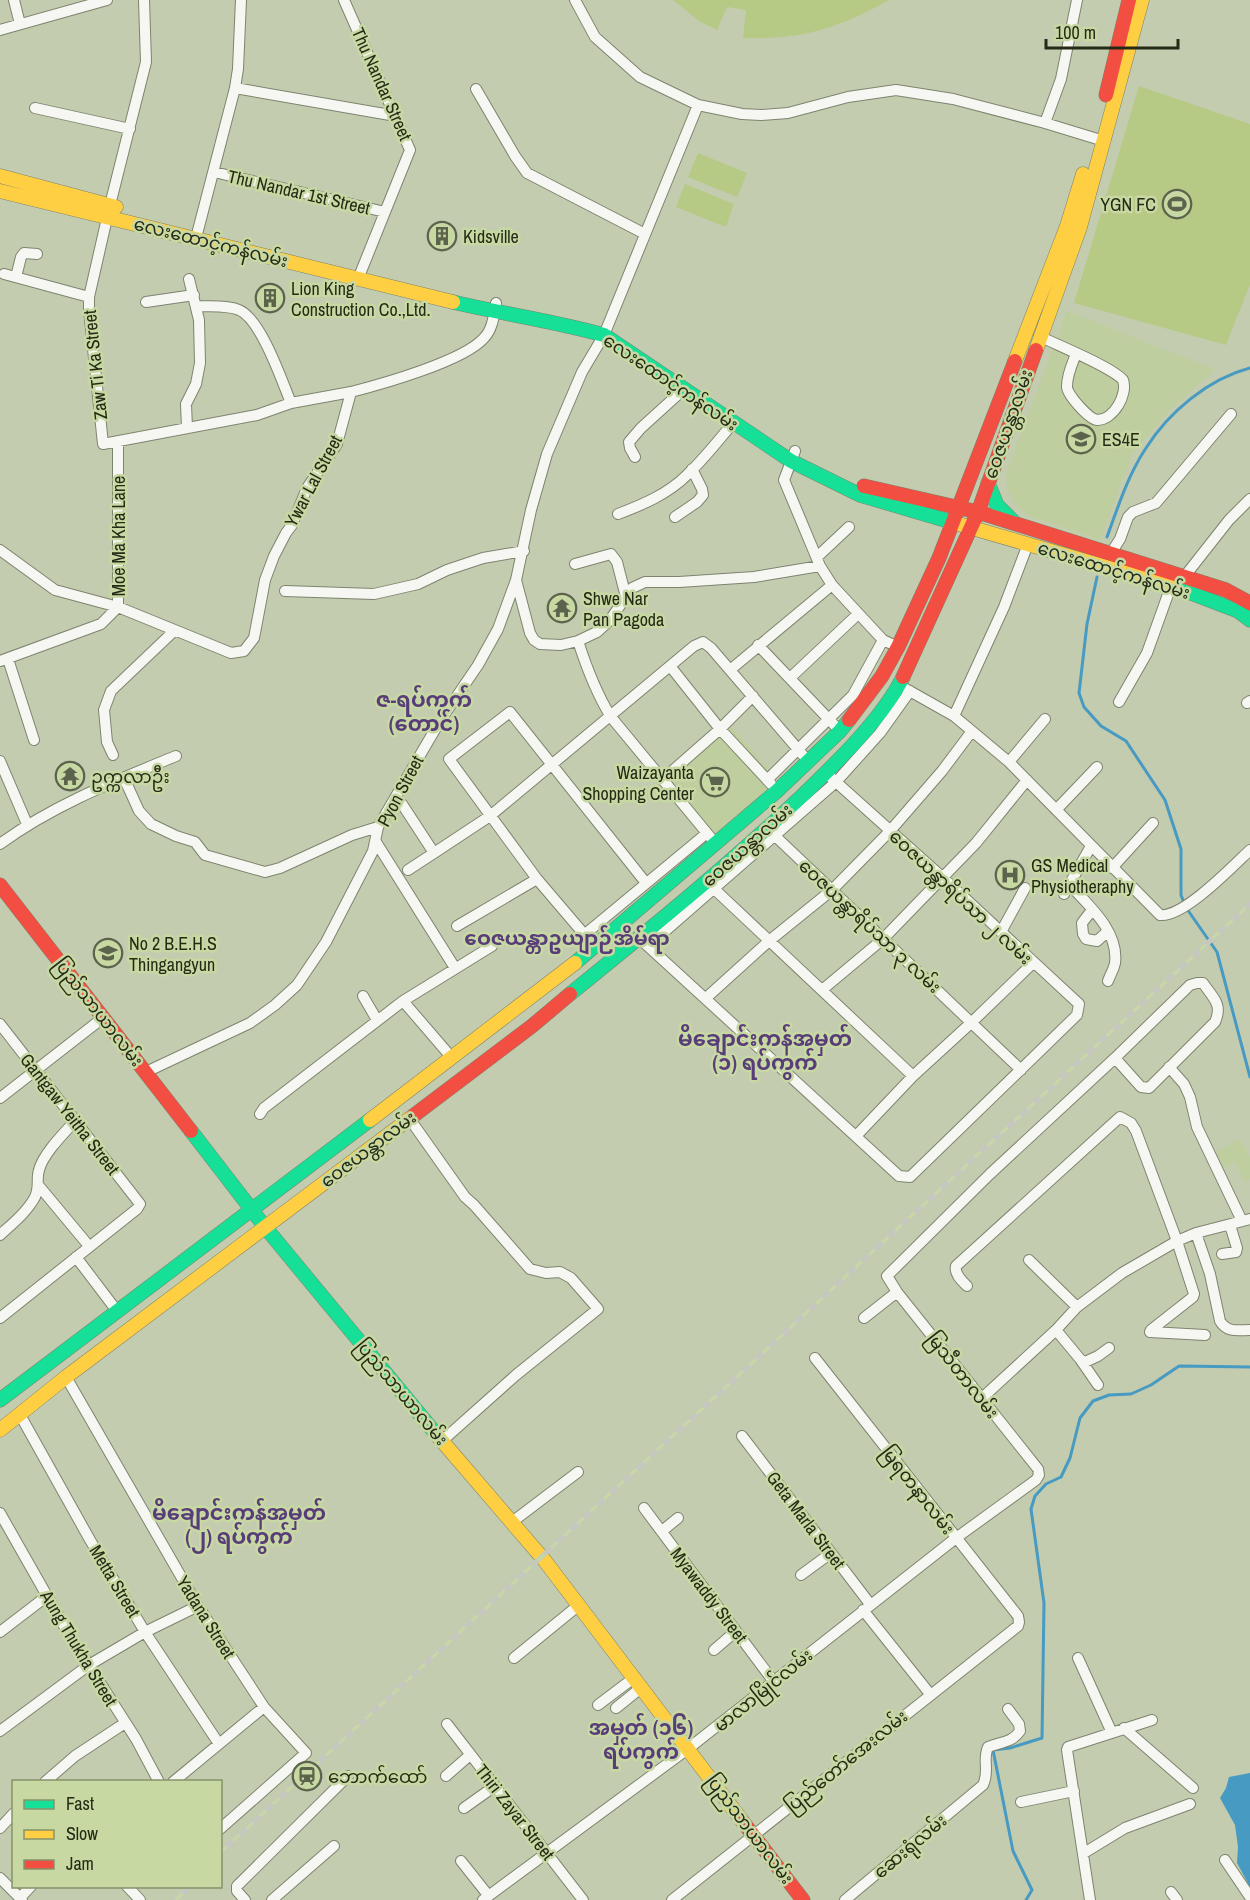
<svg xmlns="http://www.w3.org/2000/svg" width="1250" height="1900" font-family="'Archivo Narrow','Noto Sans Myanmar',sans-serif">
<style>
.built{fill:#bfce9f}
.green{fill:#b6ca86}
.water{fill:#479ac1}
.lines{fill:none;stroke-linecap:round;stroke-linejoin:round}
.stream{stroke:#479ac1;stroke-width:3}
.street-casing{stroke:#7d846e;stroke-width:12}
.fast-casing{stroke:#7d846e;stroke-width:15}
.slow-casing{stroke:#7d846e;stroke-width:15}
.jam-casing{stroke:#7d846e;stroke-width:15}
.street{stroke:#f6f7f3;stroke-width:10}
.fast{stroke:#16e098;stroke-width:14}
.slow{stroke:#ffcf43;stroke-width:14}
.jam{stroke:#f24e42;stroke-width:14}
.rail-casing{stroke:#c6c8c0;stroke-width:5}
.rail{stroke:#c7d8a3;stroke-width:3;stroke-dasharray:9;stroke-linecap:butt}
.labels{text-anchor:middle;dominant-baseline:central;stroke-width:5;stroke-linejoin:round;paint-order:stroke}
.street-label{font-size:18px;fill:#242a16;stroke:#c7d8a3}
.poi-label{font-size:18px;fill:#242a16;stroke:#c7d8a3;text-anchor:start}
.neighbourhood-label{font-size:20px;font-weight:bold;fill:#583d79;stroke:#c7d8a3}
.quarter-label{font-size:21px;font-weight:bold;fill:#583d79;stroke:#c7d8a3}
</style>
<rect width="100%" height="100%" fill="#c3ccaf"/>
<path class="built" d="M1067,311L1216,370L1174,405L1133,452L1100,540L1029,516L1015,504L1007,488L1006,473Z
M725,719L778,780L705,842L655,780Z
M1240,1139L1250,1157V1179L1245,1182L1235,1162L1224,1168L1216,1152Z"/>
<path class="green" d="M673,0H889C839,28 802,40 743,38L746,10L727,7L717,30L699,21Z
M1139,86L1250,124V284L1226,345L1074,303Z
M698,153L747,173L737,197L688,177Z
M685,184L734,204L726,227L676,207Z"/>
<path class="water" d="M1250,1773V1887L1237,1863L1238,1847L1235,1825L1220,1798L1226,1788L1229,1777Z"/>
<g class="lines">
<path class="stream" d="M1107,537C1118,507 1128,475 1146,448C1169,412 1208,379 1250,368
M1097,577L1087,624L1079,693L1084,707L1101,726L1126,741L1165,800L1181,849V895L1184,903
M1187,909L1217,952L1250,1077
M1026,1900L1032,1890L1013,1851L993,1750L1010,1748L1042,1738L1044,1603L1031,1509L1035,1496L1046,1484L1061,1477L1070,1458L1080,1418L1093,1401L1109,1395L1131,1394L1151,1385L1179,1366L1250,1367"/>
<g class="street-casing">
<path id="street" d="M14,0L20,24
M144,0L146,62L110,205L89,297V310L103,444L257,415L291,403L351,392
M344,0L410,150L358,279
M575,0L595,37L640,77L698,105L742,114L761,115L788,113L848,97L896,90L953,99L1045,123L1104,141
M0,30L107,0
M235,88L396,116
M476,89L515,156L527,173L645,234
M35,108L130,129
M1045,123L1061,79L1077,0
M214,172L385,212
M196,238L235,88L238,69L241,0
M4,274L89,297
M16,277L21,257L24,253L37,254
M146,302L194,295
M197,306C209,307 227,305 239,310C261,319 282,381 291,403
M1039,336C1057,345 1112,367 1123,380C1128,394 1114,420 1097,420C1089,419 1066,394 1067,386C1067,375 1072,364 1076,354
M187,428L186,404L196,384L200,363L199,320L189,279
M795,451L784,480L820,566L832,585L883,640L898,647
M635,457L630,448L629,442L641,428L684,389
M618,514C642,505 668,494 687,475C703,460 718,441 733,423
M675,517L697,502L703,495L702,489L692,469
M0,550L55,590L118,607L231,653L244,651L254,638L265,580L274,556L286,533L292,525L307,488L337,444L351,392C382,384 464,361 484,338C493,329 494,314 496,303
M1111,553L1120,539L1128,517L1133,512L1156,503L1231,414
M817,557L849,527
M575,564L611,554L617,562L626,597
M516,580L530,633L534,640L540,644L561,645L578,641L597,632L610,620L632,588L645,582H679L754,577L820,566
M1181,581L1229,520L1250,499
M285,591L374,594L418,584L447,570L483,558L524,551
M578,641C587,669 596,693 611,717L716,844
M758,645L840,731
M8,659L34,740
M0,661L101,624L118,607V442
M670,666L720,729L771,784
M730,670L832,585
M790,678L858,614
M899,685L954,716L1009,762L1160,915C1183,918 1232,867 1250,850
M1119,702L1147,653L1171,586
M1247,703L1250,701
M954,716L1004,607L1028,544
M113,755L107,742L104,710L111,691L174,631
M0,761L27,824
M1009,762L1045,719
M124,778L139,811L151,824L176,836L195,842L205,855L265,872L280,868L352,835L378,827
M662,780L720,729L753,696
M767,780L853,695L883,640
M402,804L434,853L408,870
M1056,810L1097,767
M772,833L1021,1070
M376,842L455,968
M0,844C53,805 115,781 176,756
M434,853L490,816L694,646L703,642L711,648L808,761
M1112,868L1153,823
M1069,884C1089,906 1119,931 1115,963C1114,969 1110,975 1108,981
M710,885L913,1076
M1064,894L1091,846
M1092,910L1082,923L1083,934L1086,939L1097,941L1108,931
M457,926L537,879
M1001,932L1025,888
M584,935L707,833
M639,938L899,1176L910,1177L1077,1015L1079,1004L942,877L826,773
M648,946L836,782L880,733L910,691
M595,947L537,879L449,759L510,712L646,883
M822,990L883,939L976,843L1027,780
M363,996L377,1020
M706,998L769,941L832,890L890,831L942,771L972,731
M403,1001L452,1058
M0,1024L140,1204L137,1209L0,1318
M1169,1067L1184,1084L1190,1097L1197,1127L1242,1221
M146,1072L250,1023L275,1005L297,985L326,942L373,851L378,827L440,721L478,665L498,629L516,580L531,510L547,454L582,372L604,335L698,105
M0,1098L104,1017
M260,1114L264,1108L403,1001L492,946
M409,1118L465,1197L474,1205L530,1269L546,1273L560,1272L571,1278L598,1309L516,1375L442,1441
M856,1136L913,1076L972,1022L1033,963
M39,1186L89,1246
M1196,1233L1210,1274L1220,1321C1227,1333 1238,1330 1250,1330
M0,1235C12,1224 27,1212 35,1197C40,1186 36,1179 39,1170C43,1154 64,1133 75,1121
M1222,1254L1236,1252L1237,1248L1230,1225
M76,1257L117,1311
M1029,1260L1077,1307
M967,1286C962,1281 954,1274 956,1266L1120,1117L1131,1123L1136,1131L1177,1241L1194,1294L1193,1297L1151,1330L1150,1332
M864,1318L897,1292
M1056,1330L1080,1359L1085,1362L1098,1356L1109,1348
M1150,1332L1205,1335
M1080,1359L1098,1385
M66,1377L198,1606L264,1707L306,1753L220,1829
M981,1399L1056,1330L1077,1307L1122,1273L1177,1241L1196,1233L1250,1219
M19,1413L90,1540L145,1632L219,1744
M742,1436L870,1604
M644,1508L774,1682
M0,1513L67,1631L136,1739L159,1782
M512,1522L578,1472
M662,1531L678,1518
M801,1575L831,1553
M863,1610L930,1694
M0,1632L47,1596
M714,1650L736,1631
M514,1658L579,1605
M1078,1658L1112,1733
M598,1705L635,1677
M616,1708L642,1687
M447,1724L583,1900
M1124,1728L1193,1788
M0,1731L89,1665L145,1632L198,1606
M446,1776L470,1755
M45,1782L75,1756L125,1723
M173,1782L264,1707
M1021,1802L1074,1791
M464,1808L495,1786
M0,1828L14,1813
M1084,1853L1125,1828L1190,1804
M1225,1860L1250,1897
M461,1861L488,1895
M0,1878L22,1900
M127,1886L140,1900
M1171,1892L1177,1900
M20,1898L31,1886
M245,1900L237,1891V1886L348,1776
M272,1900L334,1846
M483,1900L689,1748L956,1538L1036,1480L1039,1475L1038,1469L897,1292L887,1276L990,1174L1115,1058L1190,985L1197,983H1203C1213,998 1223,1004 1215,1022L1149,1088L1141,1087L1115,1058
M672,1900L1018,1626L1019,1622L1018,1616L815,1358
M845,1900L983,1785C990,1771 982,1760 988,1747C1000,1742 1012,1743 1020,1731L1019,1724L1008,1709
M1090,1900L1067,1750L1068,1747L1152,1720"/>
</g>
<g class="fast-casing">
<path id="fast" d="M453,302C503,314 554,321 604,335L791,461L860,495L955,523
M988,483L997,505L1014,522
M1175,587L1238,611L1250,620
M575,963L777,791L840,731L849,720
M570,994C649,930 729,865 803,795C835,764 883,718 903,677
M191,1131L265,1227L436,1434
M0,1400L370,1120"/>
</g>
<g class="slow-casing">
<path id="slow" d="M0,176L116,207
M0,191L453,302
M1036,350L1080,227L1142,0
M1015,361L1067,226L1083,174
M955,523L1175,587
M370,1120L575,963
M0,1430L66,1377L413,1116
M436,1434L545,1561L743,1822"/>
</g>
<g class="jam-casing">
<path id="jam" d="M1106,95L1129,0
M864,486L978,512L1226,590L1250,603
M903,677L978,512L1036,350
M849,720L882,676L898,647L939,558L1015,361
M0,885L191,1131
M413,1116L532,1026L570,994
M743,1822L803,1900"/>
</g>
<use href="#street" class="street"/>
<use href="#fast" class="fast"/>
<use href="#slow" class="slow"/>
<use href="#jam" class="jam"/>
<g class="rail-casing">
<path id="rail" d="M220,1853L1250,904
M176,1900L190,1886"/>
</g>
<use href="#rail" class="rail"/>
</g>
<defs>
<g id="stadium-ring" transform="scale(1.5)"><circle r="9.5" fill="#c7d8a3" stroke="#5c634c" stroke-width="1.5"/><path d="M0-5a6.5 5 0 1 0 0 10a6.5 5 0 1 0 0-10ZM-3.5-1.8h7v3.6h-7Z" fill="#5c634c"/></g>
<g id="building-ring" transform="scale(1.5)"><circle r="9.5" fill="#c7d8a3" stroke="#5c634c" stroke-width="1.5"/><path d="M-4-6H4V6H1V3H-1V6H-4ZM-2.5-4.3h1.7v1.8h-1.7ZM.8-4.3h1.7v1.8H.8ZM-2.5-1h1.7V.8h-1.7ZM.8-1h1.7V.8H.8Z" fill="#5c634c"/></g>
<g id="school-ring" transform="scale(1.5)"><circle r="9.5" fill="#c7d8a3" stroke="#5c634c" stroke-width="1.5"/><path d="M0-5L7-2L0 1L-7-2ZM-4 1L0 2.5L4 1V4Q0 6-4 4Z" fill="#5c634c"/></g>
<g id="temple-ring" transform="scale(1.5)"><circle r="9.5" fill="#c7d8a3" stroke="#5c634c" stroke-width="1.5"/><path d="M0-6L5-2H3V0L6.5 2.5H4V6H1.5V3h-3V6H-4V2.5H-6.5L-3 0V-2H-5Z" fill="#5c634c"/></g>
<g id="supermarket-ring" transform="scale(1.5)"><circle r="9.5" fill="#c7d8a3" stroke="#5c634c" stroke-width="1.5"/><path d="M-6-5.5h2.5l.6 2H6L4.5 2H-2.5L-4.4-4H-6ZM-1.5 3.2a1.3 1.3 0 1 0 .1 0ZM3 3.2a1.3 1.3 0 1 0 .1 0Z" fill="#5c634c"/></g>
<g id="hospital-ring" transform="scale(1.5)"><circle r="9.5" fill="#c7d8a3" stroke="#5c634c" stroke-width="1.5"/><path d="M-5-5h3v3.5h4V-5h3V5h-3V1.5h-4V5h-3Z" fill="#5c634c"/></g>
<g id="station-ring" transform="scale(1.5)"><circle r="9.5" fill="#c7d8a3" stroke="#5c634c" stroke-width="1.5"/><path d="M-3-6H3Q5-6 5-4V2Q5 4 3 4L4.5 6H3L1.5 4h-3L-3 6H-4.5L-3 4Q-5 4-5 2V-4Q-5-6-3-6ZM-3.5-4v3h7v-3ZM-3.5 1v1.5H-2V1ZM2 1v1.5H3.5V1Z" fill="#5c634c"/></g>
</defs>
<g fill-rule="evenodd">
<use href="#stadium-ring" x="1177" y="204"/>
<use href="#building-ring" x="442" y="236"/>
<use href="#building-ring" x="270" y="298"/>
<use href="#school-ring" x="1081" y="439"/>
<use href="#temple-ring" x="562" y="608"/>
<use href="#temple-ring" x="70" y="776"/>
<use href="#supermarket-ring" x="715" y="782"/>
<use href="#hospital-ring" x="1010" y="875"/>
<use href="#school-ring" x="108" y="953"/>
<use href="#station-ring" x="307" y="1776"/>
</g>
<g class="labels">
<g class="street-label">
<text transform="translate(382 84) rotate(66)">Thu Nandar Street</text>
<text transform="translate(299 192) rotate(13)">Thu Nandar 1st Street</text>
<text transform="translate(211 242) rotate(14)">လေးထောင့်ကန်လမ်း</text>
<text transform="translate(95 365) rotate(-96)">Zaw Ti Ka Street</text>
<text transform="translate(671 382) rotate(34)">လေးထောင့်ကန်လမ်း</text>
<text transform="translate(1008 424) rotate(-71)">ဝေဇယန္တာလမ်း</text>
<text transform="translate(313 481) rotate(-62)">Ywar Lal Street</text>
<text transform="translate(118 536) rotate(-90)">Moe Ma Kha Lane</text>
<text transform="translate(1114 570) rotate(17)">လေးထောင့်ကန်လမ်း</text>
<text transform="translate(400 791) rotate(-62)">Pyon Street</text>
<text transform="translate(747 845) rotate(-42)">ဝေဇယန္တာလမ်း</text>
<text transform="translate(961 897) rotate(43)">ဝေဇယန္တာရိပ်သာ ၂ လမ်း</text>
<text transform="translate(870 926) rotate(43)">ဝေဇယန္တာရိပ်သာ ၃ လမ်း</text>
<text transform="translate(99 1012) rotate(52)">ပြည်သာယာလမ်း</text>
<text transform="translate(70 1114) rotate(52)">Gantgaw Yeitha Street</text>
<text transform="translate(368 1149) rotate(-37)">ဝေဇယန္တာလမ်း</text>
<text transform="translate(963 1375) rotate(52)">မြသီတာလမ်း</text>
<text transform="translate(402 1392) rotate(50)">ပြည်သာယာလမ်း</text>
<text transform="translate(918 1490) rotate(52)">မြရတနာလမ်း</text>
<text transform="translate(806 1520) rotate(53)">Geta Marla Street</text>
<text transform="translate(115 1581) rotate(59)">Metta Street</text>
<text transform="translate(709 1595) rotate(53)">Myawaddy Street</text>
<text transform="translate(206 1617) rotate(58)">Yadana Street</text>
<text transform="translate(79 1648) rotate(59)">Aung Thukha Street</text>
<text transform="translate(763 1690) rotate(-39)">မာလာမြိုင်လမ်း</text>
<text transform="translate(846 1761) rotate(-39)">ပြည်တော်အေးလမ်း</text>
<text transform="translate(515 1812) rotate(52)">Thiri Zayar Street</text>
<text transform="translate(750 1829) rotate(53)">ပြည်သာယာလမ်း</text>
<text transform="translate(910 1846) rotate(-40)">ဆေးရုံလမ်း</text>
</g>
<g class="poi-label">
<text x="1156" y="204" text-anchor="end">YGN FC</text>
<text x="463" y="236">Kidsville</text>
<text x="291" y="288">Lion King<tspan x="291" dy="21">Construction Co.,Ltd.</tspan></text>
<text x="1102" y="439">ES4E</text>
<text x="583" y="598">Shwe Nar<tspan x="583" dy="21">Pan Pagoda</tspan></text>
<text x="694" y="772" text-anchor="end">Waizayanta<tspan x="694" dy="21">Shopping Center</tspan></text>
<text x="91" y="776">ဥက္ကလာဦး</text>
<text x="1031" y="865">GS Medical<tspan x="1031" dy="21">Physiotheraphy</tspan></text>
<text x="129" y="943">No 2 B.E.H.S<tspan x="129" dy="21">Thingangyun</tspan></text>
<text x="328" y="1776">ဘောက်ထော်</text>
</g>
<g class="neighbourhood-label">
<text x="567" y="937">ဝေဇယန္တာဥယျာဉ်အိမ်ရာ</text>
</g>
<g class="quarter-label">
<text x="424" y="699">ဇ-ရပ်ကွက်<tspan x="424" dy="24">(တောင်)</tspan></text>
<text x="765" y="1038">မိချောင်းကန်အမှတ်<tspan x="765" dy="24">(၁) ရပ်ကွက်</tspan></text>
<text x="239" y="1512">မိချောင်းကန်အမှတ်<tspan x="239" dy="24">(၂) ရပ်ကွက်</tspan></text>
<text x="641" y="1727">အမှတ် (၁၆)<tspan x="641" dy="24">ရပ်ကွက်</tspan></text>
</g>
</g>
<rect x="12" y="1780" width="210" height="108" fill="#c7d8a3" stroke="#86926b" stroke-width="1.5"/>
<rect x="24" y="1800" width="30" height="9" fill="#16e098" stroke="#86926b" stroke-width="1.5"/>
<text x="66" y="1810" font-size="18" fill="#242a16">Fast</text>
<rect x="24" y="1830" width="30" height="9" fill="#ffcf43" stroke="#86926b" stroke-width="1.5"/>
<text x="66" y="1840" font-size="18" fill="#242a16">Slow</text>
<rect x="24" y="1860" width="30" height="9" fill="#f24e42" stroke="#86926b" stroke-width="1.5"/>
<text x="66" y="1870" font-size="18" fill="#242a16">Jam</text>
<path d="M1046 39v9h132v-9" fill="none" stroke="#242a16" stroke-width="3"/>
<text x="1055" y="39" font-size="18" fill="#242a16" stroke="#c7d8a3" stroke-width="4.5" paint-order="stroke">100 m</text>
</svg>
